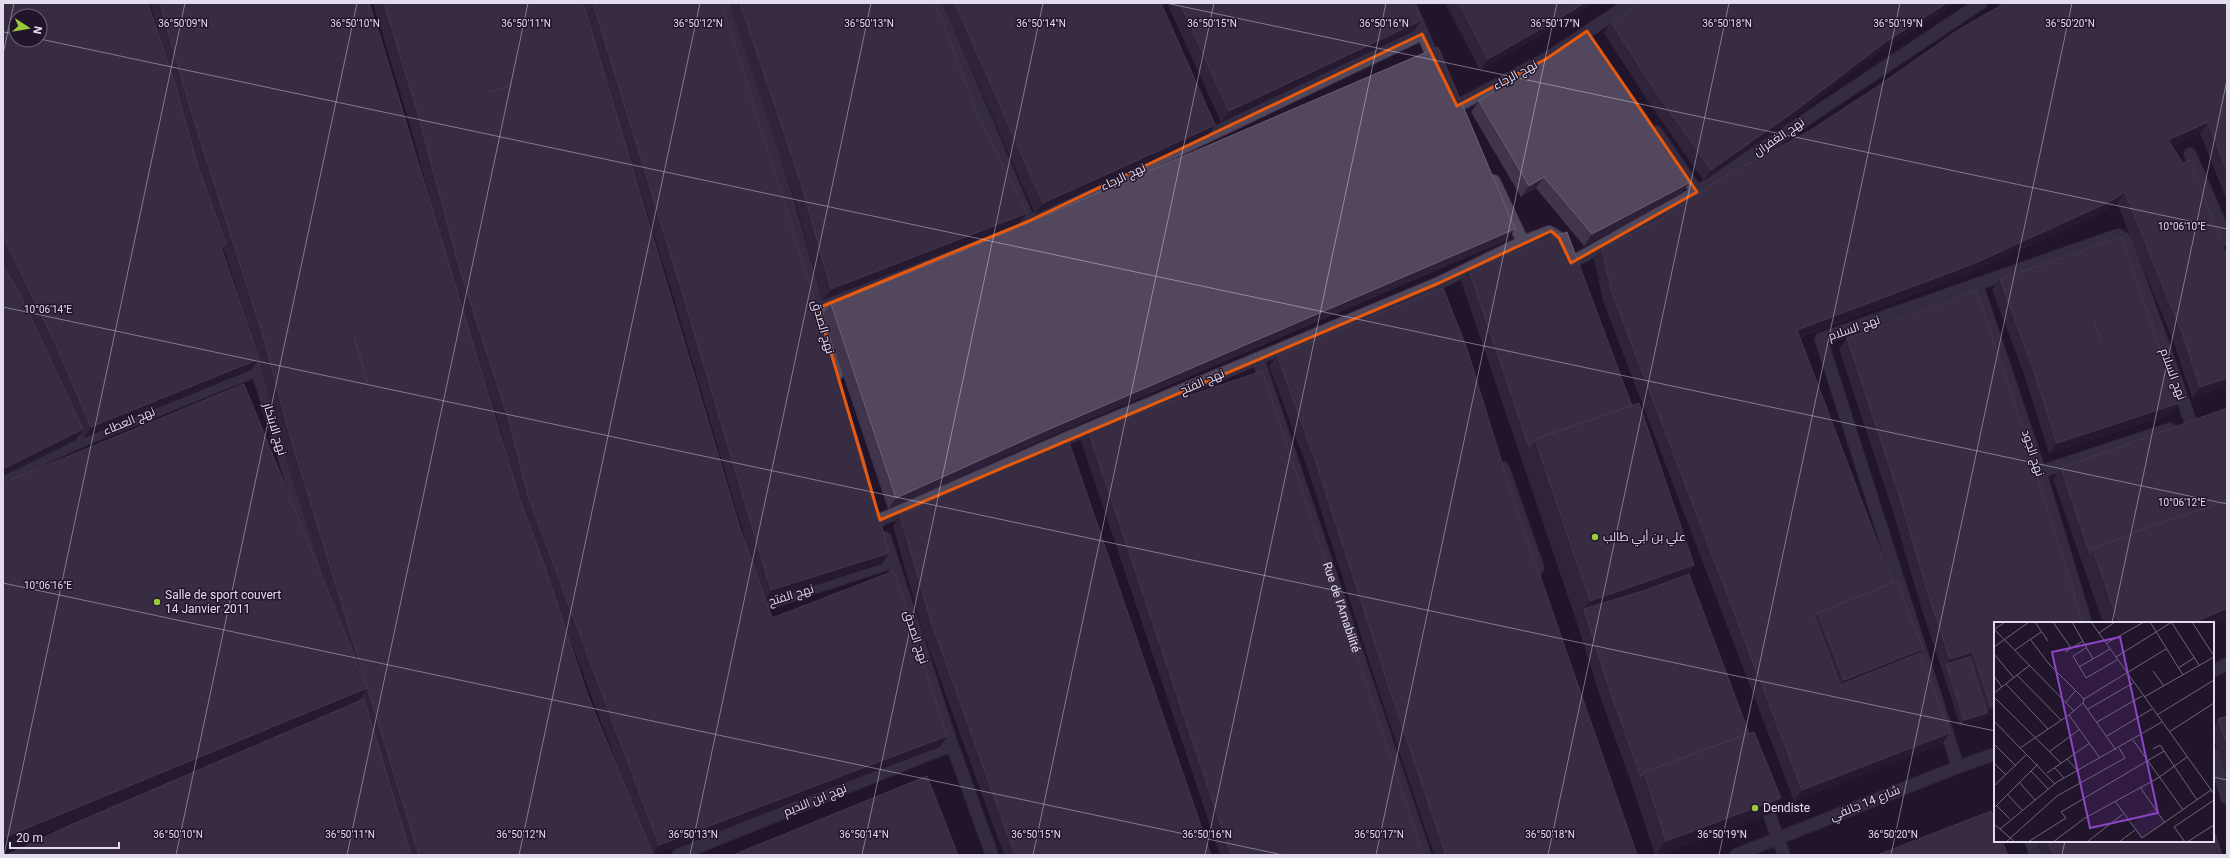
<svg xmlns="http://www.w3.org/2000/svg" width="2230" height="858" font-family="Roboto,Cairo,sans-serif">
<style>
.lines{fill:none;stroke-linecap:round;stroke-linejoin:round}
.minor-casing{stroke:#3c3147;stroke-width:14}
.tertiary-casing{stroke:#3c3147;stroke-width:14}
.minor{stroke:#51485c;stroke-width:12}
.tertiary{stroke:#51485c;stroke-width:12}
.wall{fill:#41354d;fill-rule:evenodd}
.shaded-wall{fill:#2d2039}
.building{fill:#53475e;stroke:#695e74;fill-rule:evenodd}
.marked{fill:none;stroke:#e8590c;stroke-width:3;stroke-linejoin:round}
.ticks{fill:none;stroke:#e3dcec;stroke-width:1;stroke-opacity:0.45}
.poi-dot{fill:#99cb36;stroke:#21152c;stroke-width:1.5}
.labels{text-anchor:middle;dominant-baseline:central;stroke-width:3;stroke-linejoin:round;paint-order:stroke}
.street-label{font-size:12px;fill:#e3dcec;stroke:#21152c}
.poi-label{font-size:12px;fill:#e3dcec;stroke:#21152c;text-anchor:start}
.inset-road{fill:none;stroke:#6f6579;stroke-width:1}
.view{fill:#8b46c6;fill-opacity:0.15;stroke:#8b46c6;stroke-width:2}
.inset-edge{fill:none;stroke:#e3dcec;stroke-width:2}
.ticks-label{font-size:10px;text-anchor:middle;fill:#e3dcec;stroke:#21152c;stroke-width:3;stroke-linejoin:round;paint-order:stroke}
</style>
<rect width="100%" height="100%" fill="#21152c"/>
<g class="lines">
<g class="minor-casing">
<g id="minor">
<path d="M726,3L785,193L837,374"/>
<path d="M936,3L1025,212"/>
<path d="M1409,3L1437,66"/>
<path d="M1457,106L1546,59L1631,3"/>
<path d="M1656,132L1697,192"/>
<path d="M2190,154L2227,240"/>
<path d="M1494,181L1523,242L1549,232L1559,238L1565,248"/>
<path d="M1571,263L1697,192L1981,3"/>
<path d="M1977,285L2040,472L2086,623"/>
<path d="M818,308L1029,221L1422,34"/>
<path d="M251,350L319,571"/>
<path id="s1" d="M1258,359L1425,855"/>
<path d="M1503,468L1538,568"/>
<path d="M2040,472L2170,429"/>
<path d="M3,477L81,441L257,370"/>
<path d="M880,520L1065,439L1439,283L1523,242"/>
<path d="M885,538L952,745L992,855"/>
<path d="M758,595L760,601L765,604L892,562"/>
<path d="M2213,754L2227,798"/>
<path d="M1958,767L1821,339L2118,235L2126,240L2191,423"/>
<path d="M1764,800L1784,855"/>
<path d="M2031,841L2036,855"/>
<path d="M678,855L952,745"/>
</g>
</g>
<g class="tertiary-casing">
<path id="tertiary" d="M2213,671L2227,664
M1736,855L1958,767L1995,754"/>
</g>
<use href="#minor" class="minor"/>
<use href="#tertiary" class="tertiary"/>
</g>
<path class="wall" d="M3,3L151,13L163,51L150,3H369L438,229L410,125L373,3H722L889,553L882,564L766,601L772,618L940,747L654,855H651V854L650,855H7L146,793L323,577L282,447L259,359L251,370L84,438L81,432L76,440L10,278L3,263ZM628,152L673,296L748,549L740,528ZM223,247L257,354L222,249ZM473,345L501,432L512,476ZM561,616L624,783L588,696Z
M732,3H935L1019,224L823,300L793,194L730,6Z
M943,3H1161L1215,125L1208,136L1035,214Z
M1167,3H1414V31L1221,122Z
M1445,3H1593L1557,26L1480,70Z
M2227,3V201L2200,133L2172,146L2227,257V387L2192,398L2175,346L2117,203L2101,213L1965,275L1799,338L1893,583L1923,649L1920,653L1942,744L1794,801L1603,301L1594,259L1602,248Z
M1611,22L1876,54L1788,122L1704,181L1651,106L1604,33Z
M1479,101L1689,183L1681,194L1584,246L1536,188L1521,197L1471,112Z
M2122,237L2172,414L2049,454L2024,374L1992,290L2000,279Z
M1507,240L1030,445L888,509L823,315L831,304Z
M1469,270L1632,406L1694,565L1689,574L1770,814L1659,855H1655L1633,788L1600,696L1576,620L1461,281Z
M1847,338L1995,623V714L1960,726L1942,670L1920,604L1894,515L1839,349Z
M1277,355L1511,492L1637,855H1434L1379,692L1308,470L1269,366Z
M1088,430L1423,855H1220L1081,441Z
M2061,468L2213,623H2103L2053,479Z
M900,515L1211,855H1004L923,632L893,526Z
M2227,716V777L2213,737V727L2218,719Z
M2036,841H2213L2222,855H2041Z"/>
<path class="shaded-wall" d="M1584,3H1593L1557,26L1480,70L1488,59Z
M1947,3H1957L1876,54L1788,122L1704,181L1711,170L1884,43Z
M1422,20L1414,31L1221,122L1229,111Z
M2208,122L2200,133L2160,151L2168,140Z
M1215,125L1208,136L1035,214L1043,203Z
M1544,177L1536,188L1521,197L1529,186Z
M1689,183L1681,194L1584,246L1592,234Z
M2125,192L2117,203L2101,213L1965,275L1789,341L1797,330Z
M1027,213L1019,224L823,300L831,289Z
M1515,229L1507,240L1030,445L888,509L896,498L1038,434Z
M259,359L251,370L84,438L91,427Z
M2227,378V387L2192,398L2200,387Z
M2179,403L2172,414L2049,454L2057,443Z
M83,429L76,440L3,476V469Z
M889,553L882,564L764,602L771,590Z
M1694,565L1681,585L1584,609L1576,620L1590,601Z
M2227,608V619L2213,625V623H2193Z
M1923,649L1912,665L1833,696L1844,680Z
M1973,652L1966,663L1946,664L1950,659Z
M367,688L354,707L3,851V838Z
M1995,706V714L1960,726L1964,720L1987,713L1991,707Z
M1950,733L1942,744L1794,801L1802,790Z
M947,736L940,747L654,855H652L659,845Z
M1781,798L1770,814L1659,855H1656L1666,841Z
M652,852L650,855H644Z"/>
<path class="building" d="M3,3H148L151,13L176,87L198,167L226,244L221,247L259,359L91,427L56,345L3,236ZM16,16H40V40H16Z
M160,3H369L381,39L520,500L542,559L588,696L652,852L644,855H419L290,436L264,339L192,114ZM354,338L359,352L368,382H367Z
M384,3H583L740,528L772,618L894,571L947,736L659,845L528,496L509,421L459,267L418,114ZM511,85V86L490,92Z
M593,3H722L863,456L889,553L771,590L680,285Z
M740,3H935L979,117L1027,213L831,289L801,183Z
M955,3H1161L1215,125L1043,203Z
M1180,3H1414L1422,20L1229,111Z
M1459,3H1584L1565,15L1488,59Z
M1641,3H1947L1884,43L1795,111L1711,170L1658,95L1611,22Z
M2005,3H2227V170L2208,122L2168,140L2183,163L2190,160L2227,257V378L2200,387L2183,335L2125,192L2109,202L1973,264L1797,330L1893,583L1818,613L1815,617L1840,685L1920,653L1950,733L1802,790L1611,290L1602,248L1662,219L1718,180L1811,130L1881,84L1958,30Z
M1588,32L1645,113L1689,183L1592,234L1544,177L1529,186L1479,101Z
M1438,47L1515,229L1038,434L896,498L831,304L960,252Z
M1567,232L1632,406L1535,439L1529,447L1469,270Z
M2122,237L2179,403L2057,443L2031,363L2000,279ZM2095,323L2102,342L2095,324Z
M3,265L18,290L83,429L3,469Z
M1443,288L1467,349L1511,492L1637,855H1446L1387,681L1315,459L1277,355Z
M1976,291L2010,388L2083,623H1995V706L1991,707L1973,652L1950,659L1928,593L1902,504L1847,338Z
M1262,371L1423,855H1231L1088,430Z
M244,384L367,688L3,838V483Z
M1639,403L1694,565L1590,601L1535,439Z
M2227,408V501L2152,526L2093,549L2090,553L2061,468Z
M1068,439L1211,855H1015L931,621L900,515Z
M2227,501V608L2193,623H2119L2093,549L2152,526Z
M1689,574L1749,733L1644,772L1641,777L1608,685L1584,609L1646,590Z
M1897,581L1923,649L1844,680L1818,613Z
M1970,657L1987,713L1964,720L1946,664Z
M364,699L411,855H7L61,829Z
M2227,716V744L2218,719Z
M1754,732L1781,798L1666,841L1644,772Z
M927,776L958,855H733Z
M1991,811L1995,822V841H2002L2008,855H1877Z
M2213,828L2222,855H2053L2048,841H2213Z"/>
<path d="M0 0H2230V858H0ZM1587,31L1697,192L1571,263L1559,238L1551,231L1439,283L880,520L818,308L1029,221L1422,34L1457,106L1546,59Z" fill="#21152c" fill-opacity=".55" fill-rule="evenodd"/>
<path class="marked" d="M1587,31L1697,192L1571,263L1559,238L1551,231L1439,283L880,520L818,308L1029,221L1422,34L1457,106L1546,59Z"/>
<path class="ticks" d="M1166,3L2227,229M3,32L16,34M40,39L2227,504M3,54L14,3M3,307L1995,731M3,583L1283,855M2112,623L2227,80M2213,777L2227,780M4,855L185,3M176,855L357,3M347,855L528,3M519,855L700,3M690,855L871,3M862,855L1043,3M1033,855L1214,3M1205,855L1386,3M1376,855L1557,3M1548,855L1729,3M1719,855L1900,3M1891,855L2072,3M2062,855L2065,841"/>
<g class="poi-dot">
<circle cx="1595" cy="537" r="4"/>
<circle cx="157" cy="602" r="4"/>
<circle cx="1755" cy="808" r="4"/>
</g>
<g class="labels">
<g class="street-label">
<text transform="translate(1515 75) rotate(-28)">نهج الرجاء</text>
<text transform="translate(1779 137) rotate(-34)">نهج الغفران</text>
<text transform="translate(1123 177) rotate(-25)">نهج الرجاء</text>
<text transform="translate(823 327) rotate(74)">نهج الصدق</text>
<text transform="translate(1854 328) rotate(-19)">نهج السلام</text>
<text transform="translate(2173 374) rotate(70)">نهج السلام</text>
<text transform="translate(1202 382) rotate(-23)">نهج الفتح</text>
<text transform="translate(129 421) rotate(-22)">نهج العطاء</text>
<text transform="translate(275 429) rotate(73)">نهج الابتكار</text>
<text transform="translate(2033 453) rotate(72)">نهج الجود</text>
<text transform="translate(791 595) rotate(-17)">نهج الفتح</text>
<text stroke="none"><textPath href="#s1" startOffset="262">Rue de l'Amabilité</textPath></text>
<text transform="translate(916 637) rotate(72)">نهج الصدق</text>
<text transform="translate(815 800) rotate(-22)">نهج ابن النديم</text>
<text transform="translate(1865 803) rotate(-22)">شارع 14 جانفي</text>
</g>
<g class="poi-label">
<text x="1603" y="537">علي بن أبي طالب</text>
<text x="165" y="595">Salle de sport couvert<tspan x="165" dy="14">14 Janvier 2011</tspan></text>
<text x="1763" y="808">Dendiste</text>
</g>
</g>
<g transform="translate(1994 622)">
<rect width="220" height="220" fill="#21152c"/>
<path d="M160,186L170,201L148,216L137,202Z" fill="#311c43"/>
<path class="inset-road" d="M41,0L54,19M59,0L77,26M78,0L99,37M97,0L220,172M156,0L189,53M198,0L220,34M178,1L205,43M0,7L80,89M1,7L11,0M105,11L121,0M36,17L55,42L90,77M113,21L150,0M0,25L35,0M92,26L79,34L92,56L123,38M21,28L47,10M71,30L89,19M0,32L20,56M122,35L178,0M85,45L116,27M184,46L200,36M159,49L170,64M23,53L67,98M0,54L8,65M12,62L54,107M0,71L36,43M0,75L67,141M150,75L220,35M72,80L82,68M89,81L122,128M94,87L139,61M75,93L106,136M163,93L220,58M0,99L61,162M103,100L148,74M175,110L220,81M113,114L158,87M139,118L189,188M0,122L22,144M26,126L75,93L89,81L90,77L172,27M159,127L166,123L203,178M55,130L86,107M73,137L84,149M0,141L12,153M61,146L70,156M37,149L54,167M53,151L96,121M25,160L41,178M0,164L33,132M146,165L171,201M13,172L28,188M121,179L148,216L217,168M2,183L16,197M0,186L44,142M0,202L21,220M6,207L63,160L168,100M12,220L63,174L131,136L125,126M34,220L72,196L67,190L170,129M59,220L91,196L164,156L193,135M93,220L129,192M125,220L141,208M191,220L180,205L220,178M193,220L220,203"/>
<path class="view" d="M126,15L164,191L96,206L58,30Z"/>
<rect width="220" height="220" class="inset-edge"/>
</g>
<g class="ticks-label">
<text x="183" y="27">36°50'09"N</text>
<text x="355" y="27">36°50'10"N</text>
<text x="526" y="27">36°50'11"N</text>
<text x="698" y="27">36°50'12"N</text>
<text x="869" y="27">36°50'13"N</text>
<text x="1041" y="27">36°50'14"N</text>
<text x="1212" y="27">36°50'15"N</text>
<text x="1384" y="27">36°50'16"N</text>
<text x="1555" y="27">36°50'17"N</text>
<text x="1727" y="27">36°50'18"N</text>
<text x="1898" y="27">36°50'19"N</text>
<text x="2070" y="27">36°50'20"N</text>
<text x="2182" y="230">10°06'10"E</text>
<text x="48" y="313">10°06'14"E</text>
<text x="2182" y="506">10°06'12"E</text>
<text x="48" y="589">10°06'16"E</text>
<text x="178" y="838">36°50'10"N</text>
<text x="350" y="838">36°50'11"N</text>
<text x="521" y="838">36°50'12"N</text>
<text x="693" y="838">36°50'13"N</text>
<text x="864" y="838">36°50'14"N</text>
<text x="1036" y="838">36°50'15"N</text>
<text x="1207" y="838">36°50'16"N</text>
<text x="1379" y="838">36°50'17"N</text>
<text x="1550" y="838">36°50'18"N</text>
<text x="1722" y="838">36°50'19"N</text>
<text x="1893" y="838">36°50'20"N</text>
</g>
<rect width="2230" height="858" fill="none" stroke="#e3dcec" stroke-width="8"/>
<g transform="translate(28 28) rotate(102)"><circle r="19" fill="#21152c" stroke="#6f6579"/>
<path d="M0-3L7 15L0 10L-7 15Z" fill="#99cb36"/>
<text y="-6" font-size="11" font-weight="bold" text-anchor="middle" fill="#e3dcec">N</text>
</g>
<path d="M10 842v6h109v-6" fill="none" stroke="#e3dcec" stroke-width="2"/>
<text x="16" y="842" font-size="12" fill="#e3dcec" stroke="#21152c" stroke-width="3" paint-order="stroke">20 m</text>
</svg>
